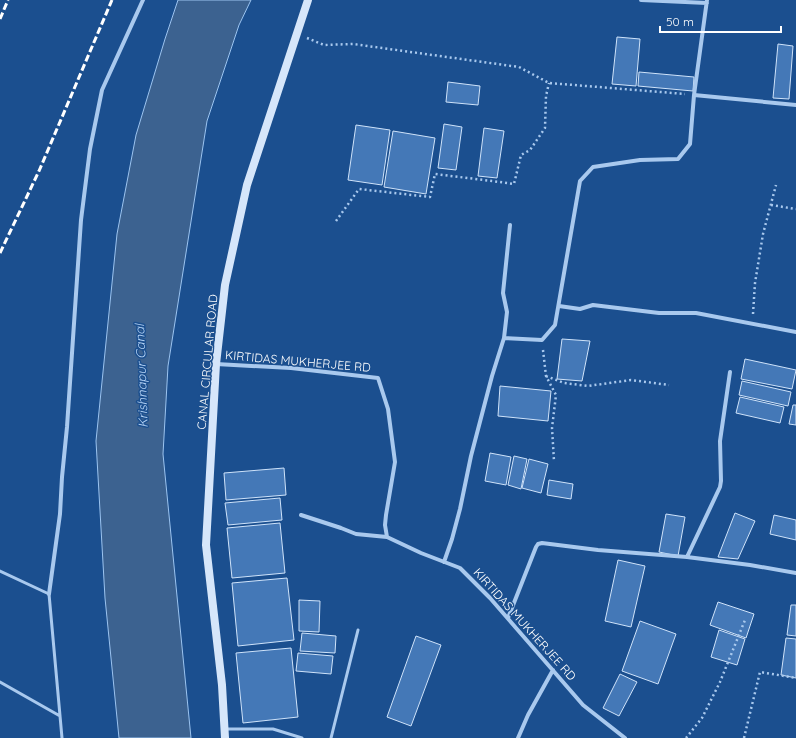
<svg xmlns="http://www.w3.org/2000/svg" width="796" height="738" font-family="Quicksand,sans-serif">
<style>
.water{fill:#3c6290;stroke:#9cc4f0}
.building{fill:#4478b7;stroke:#cfe3fa}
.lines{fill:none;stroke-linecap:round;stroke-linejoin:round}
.path{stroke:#a9c9ee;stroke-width:2.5;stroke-dasharray:2 3;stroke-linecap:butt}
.lane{stroke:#a9c9ee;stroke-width:3}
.street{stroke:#a9c9ee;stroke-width:4}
.secondary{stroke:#d6e6fa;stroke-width:8}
.rail{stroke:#fff;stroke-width:3;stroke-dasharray:7 3;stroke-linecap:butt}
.labels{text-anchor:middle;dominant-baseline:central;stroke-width:3;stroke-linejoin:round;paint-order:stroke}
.street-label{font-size:12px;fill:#fff;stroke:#1b4f8f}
.water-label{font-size:13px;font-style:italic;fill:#b5d3f5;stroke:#1b4f8f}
</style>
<rect width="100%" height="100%" fill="#1b4f8f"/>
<path class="water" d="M178,0H251L239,25L207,121L168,366L163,454L191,738H119L105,598L96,441L117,234L136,135L165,39Z"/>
<path class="building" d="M617,37L640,39L636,86L612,84Z
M778,44L793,46L789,99L773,98Z
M639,72L694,77L693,91L638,86Z
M448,82L480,86L478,105L446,102Z
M444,124L462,127L456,170L438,168Z
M356,125L390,130L382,185L348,180Z
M484,128L504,131L497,178L478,176Z
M393,131L435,138L426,194L384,187Z
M562,339L590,341L582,381L557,379Z
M745,359L796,370L792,389L741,379Z
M742,381L791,392L788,406L739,395Z
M500,386L551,391L548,421L498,416Z
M740,397L784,407L780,423L736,413Z
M793,405H796V425L789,424Z
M490,453L511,457L506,485L485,481Z
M514,456L527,459L521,489L508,485Z
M529,459L548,464L541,493L522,488Z
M284,468L286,495L226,500L224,473Z
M549,480L573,484L571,499L547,495Z
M280,498L282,520L228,525L225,503Z
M735,513L755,521L738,559L718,557Z
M666,514L685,517L678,556L659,552Z
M774,515L796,520V540L770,534Z
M280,523L285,573L232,578L227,528Z
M618,560L645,566L631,627L605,621Z
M287,578L294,640L238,646L232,583Z
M299,600L320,601L319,632L299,631Z
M718,602L754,614L746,638L710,625Z
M791,605H796V636L787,635Z
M640,621L676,634L658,684L622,671Z
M719,630L745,639L737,665L711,657Z
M302,633L336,636L335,653L300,651Z
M416,636L441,645L411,726L387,717Z
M786,638L796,639V678L781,675Z
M291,648L298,717L243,723L236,653Z
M298,653L333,656L331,674L296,671Z
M620,674L637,682L619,716L603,708Z"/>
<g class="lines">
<path class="path" d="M307,38L324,45L353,44L519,67L549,83L685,94
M771,205L796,209
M336,221L359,189L430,197L435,174L500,182L514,184L521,155L530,150L545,128L546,96L549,83
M753,314L755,283L763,234L776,185
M543,350L546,376L556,395L552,428L554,461
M546,376L564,383L588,386L631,380L669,385
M686,738L702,718L720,682L745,620
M744,738L760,672L796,678"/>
<path class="lane" d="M0,571L49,594L62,738
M0,682L60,716
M225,729H273L302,738
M331,738L358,630"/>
<path class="street" d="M641,0L707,3
M694,95L796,105
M559,306L580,309L593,305L659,313H696L796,332
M504,338L542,340L555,325L580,181L593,167L640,160L678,159L690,144L694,95L707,0
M216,364L291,368L378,378L388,409L395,462L386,515L385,525L387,537L421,553L460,568L490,598L583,705L625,738
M301,515L341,528L356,534L387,537
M687,557L720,487L721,481L720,441L730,372
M444,562L452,539L460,509L471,456L492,376L504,338L507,312L503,293L510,225
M49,594L60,514L62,477L67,427L81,220L90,149L102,90L143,0
M508,618L536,547L538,544L542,543L598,550L687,557L750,565L796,573
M518,738L528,715L553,670"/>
<path class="secondary" d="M225,738L222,685L206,545L216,364L225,285L247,185L308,0"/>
<path class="rail" d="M0,19L8,0
M0,253L39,171L112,0"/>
</g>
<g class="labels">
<g class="street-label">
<text transform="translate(298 361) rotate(5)">KIRTIDAS MUKHERJEE RD</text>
<text transform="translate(207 362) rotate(-85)">CANAL CIRCULAR ROAD</text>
<text transform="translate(525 624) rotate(48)">KIRTIDAS MUKHERJEE RD</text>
</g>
<g class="water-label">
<text transform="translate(141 376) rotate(-92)">Krishnapur Canal</text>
</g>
</g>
<path d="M660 26v6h121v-6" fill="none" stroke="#ffffff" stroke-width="2"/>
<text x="666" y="26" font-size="12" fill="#ffffff" stroke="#1b4f8f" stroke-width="3" paint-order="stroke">50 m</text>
</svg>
